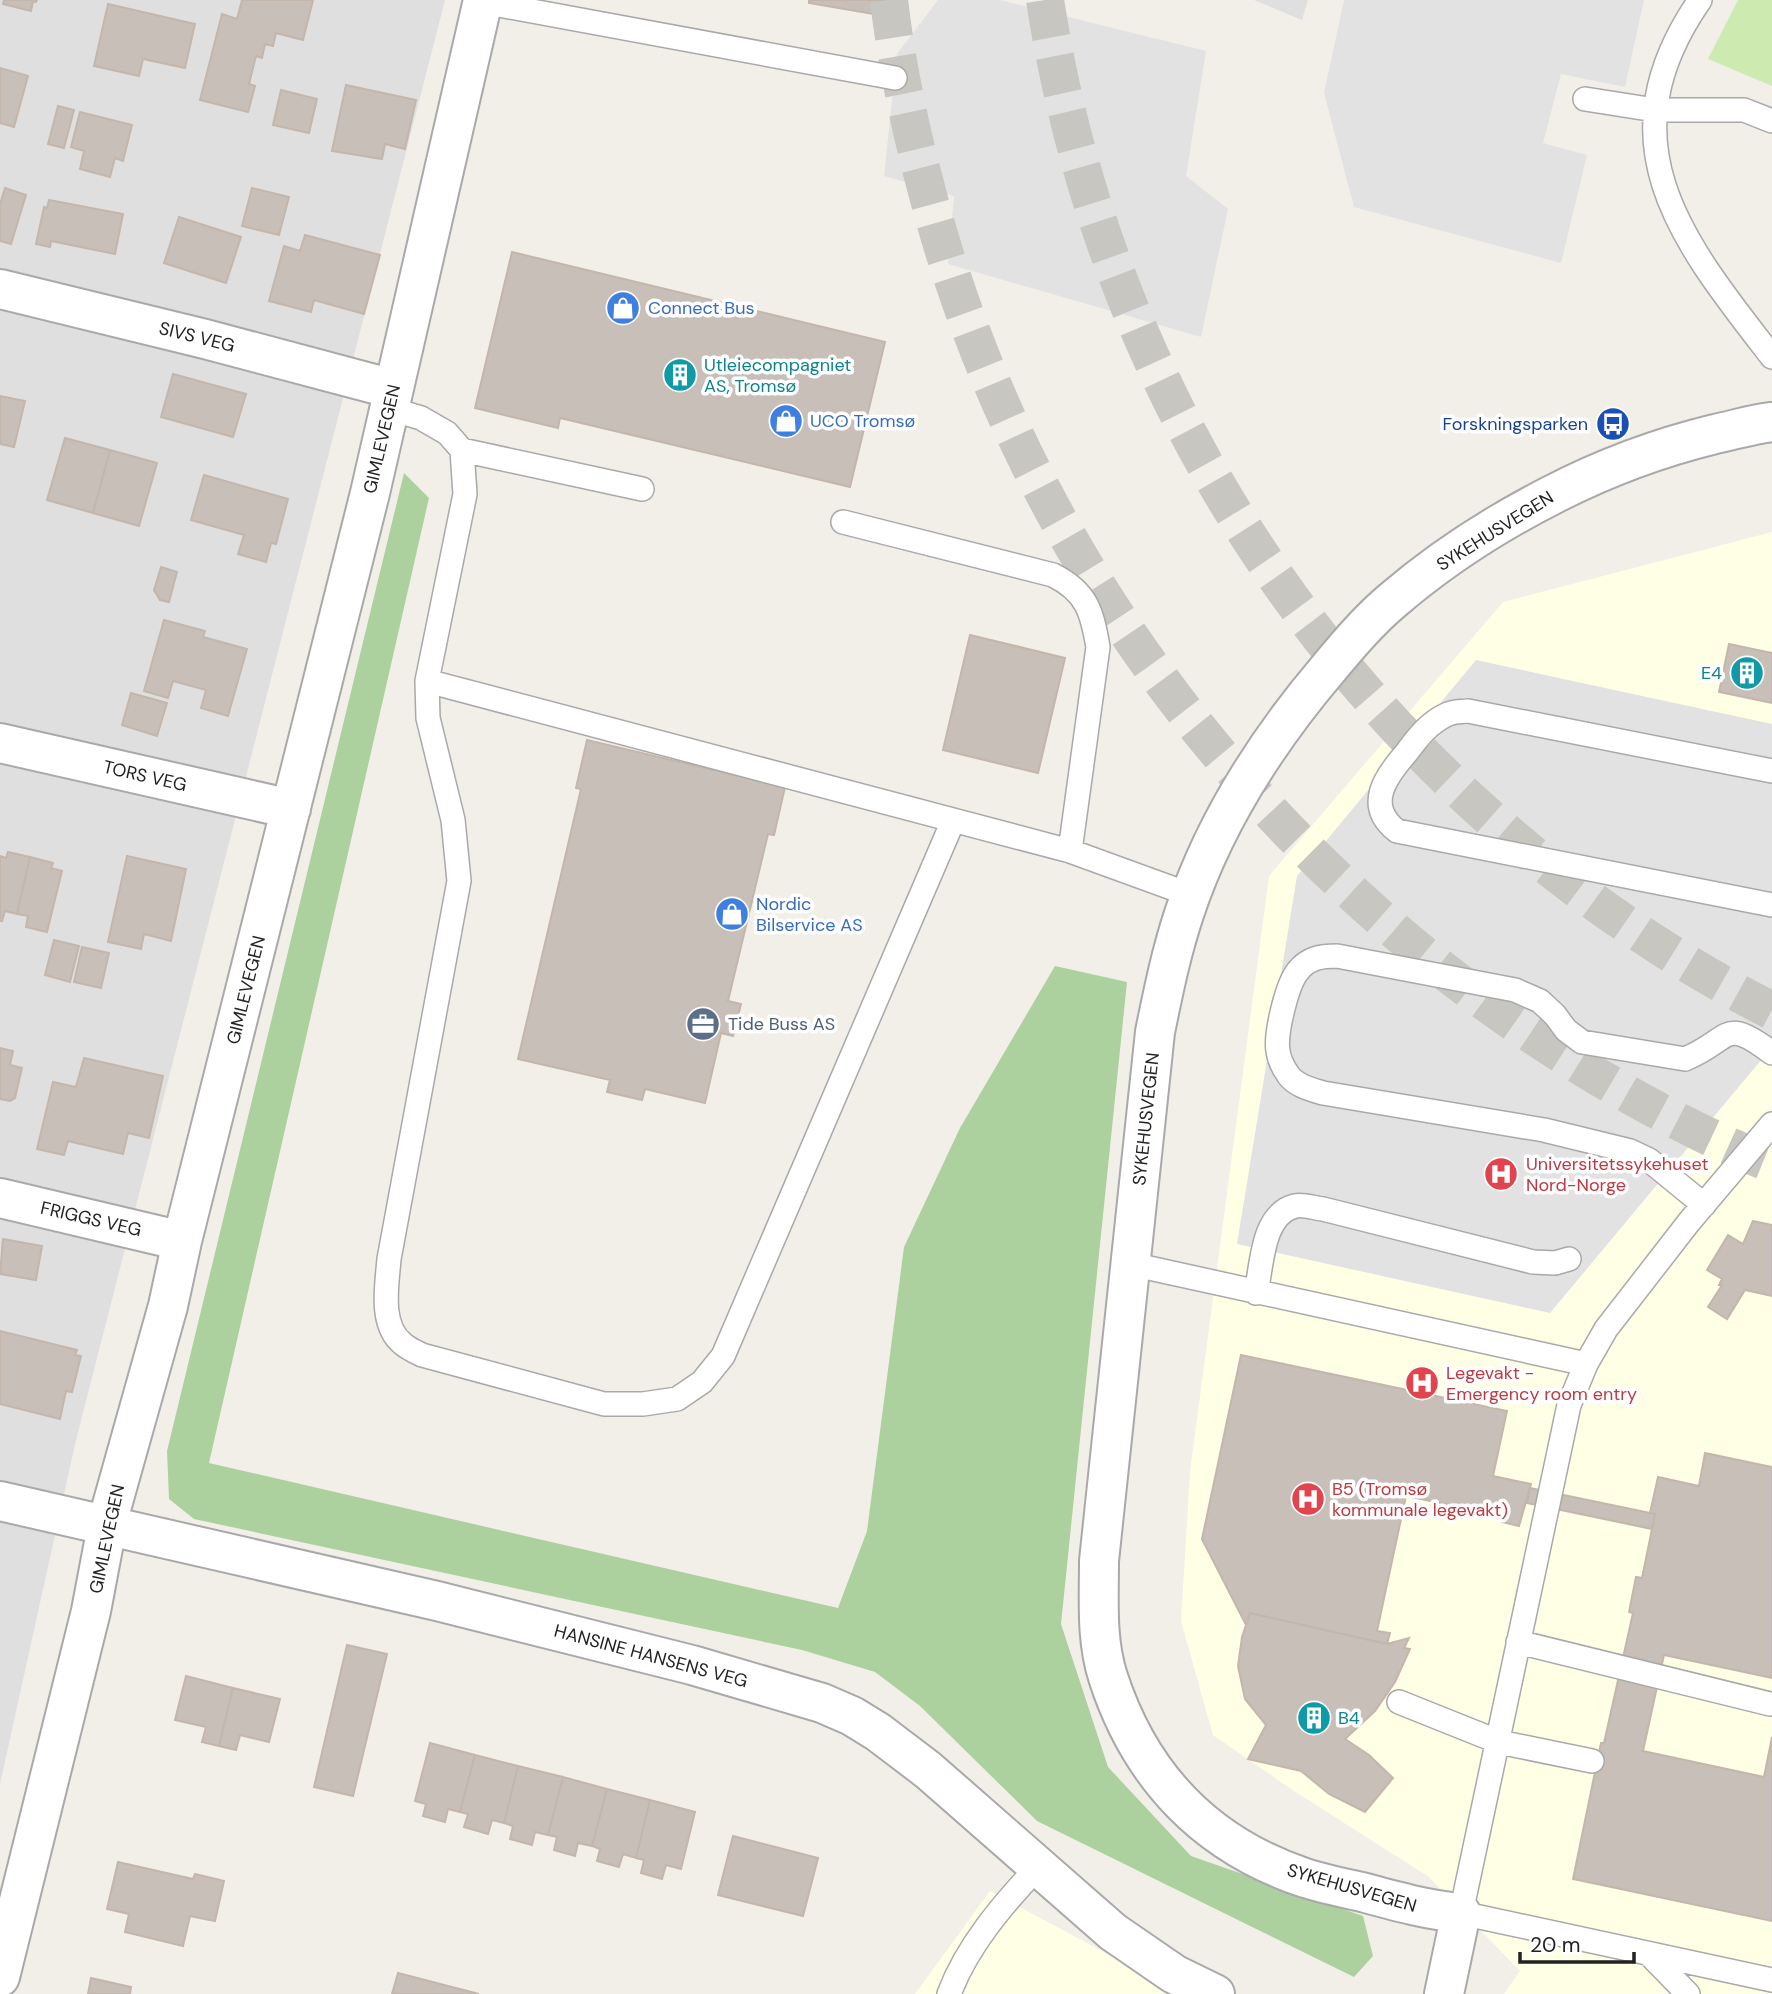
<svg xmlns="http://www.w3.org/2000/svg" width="1772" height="1994" font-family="'DM Sans',sans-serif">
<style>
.residential{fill:#e0dfdf}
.education{fill:#ffffe5}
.grass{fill:#cdebb0}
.forest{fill:#add19e}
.parking{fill:#e2e2e2}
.building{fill:#c7bfb8;stroke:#c4b6ab;stroke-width:2}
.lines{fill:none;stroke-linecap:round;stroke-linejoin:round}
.highway-tunnel{stroke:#c8c6c1;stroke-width:38;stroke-dasharray:38 19;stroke-linecap:butt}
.lane-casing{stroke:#a9a9a9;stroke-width:26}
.street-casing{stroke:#a9a9a9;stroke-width:42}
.lane{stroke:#fff;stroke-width:23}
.street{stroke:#fff;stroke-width:38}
.labels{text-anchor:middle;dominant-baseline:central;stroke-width:7;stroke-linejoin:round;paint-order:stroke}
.shop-label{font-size:18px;fill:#366cbe;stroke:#fff;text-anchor:start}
.street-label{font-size:18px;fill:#222;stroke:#fff}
.culture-label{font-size:18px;fill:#0d838f;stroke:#fff;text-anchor:start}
.transit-label{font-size:18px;fill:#164399;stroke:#fff;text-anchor:end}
.service-label{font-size:18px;fill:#4e5e75;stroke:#fff;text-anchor:start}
.health-label{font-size:18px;fill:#be3a42;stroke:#fff;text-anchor:start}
</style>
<rect width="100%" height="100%" fill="#f2efe9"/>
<path class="residential" d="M0,0H445L76,1440L0,1784Z
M1254,0H1308L1302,20Z"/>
<path class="education" d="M1772,532V1994H1504L1520,1971L1429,1877L1294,1791L1213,1735L1181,1621L1190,1472L1269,876L1503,602Z
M990,1891L1182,1994H915Z"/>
<path class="grass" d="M1738,0H1772V86L1708,59Z"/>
<path class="forest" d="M404,473L429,498L209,1463L838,1608L867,1531L904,1247L960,1128L1055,966L1127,982L1061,1624L1108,1767L1191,1856L1363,1916L1373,1956L1354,1977L1037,1821L920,1706L875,1672L802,1650L194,1519L169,1499L167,1451Z"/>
<path class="parking" d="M938,0H1000L1206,51L1186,176L1228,209L1201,337L948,264L954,196L884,176L897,54Z
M1344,0H1644L1625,87L1561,74L1543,143L1587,155L1561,263L1354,207L1324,93Z
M1476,660L1772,724V1047L1550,1313L1237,1244L1297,876Z"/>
<path class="building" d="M4,0H37L36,2L33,1L31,11L3,4Z
M242,0H313L303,40L276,33L273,46L265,44L262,58L256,56L249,84L255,86L248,112L200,100L222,14L237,19Z
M809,0H900L897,18L809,3Z
M108,4L195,24L185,68L143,59L139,76L94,66Z
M0,68L28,76L14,127L0,123Z
M346,85L416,100L405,149L385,144L382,159L332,151Z
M281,90L317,99L309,133L273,125Z
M58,106L74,110L64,148L48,144Z
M80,112L132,125L123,161L115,158L110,177L80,169L84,151L71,147Z
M5,188L26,195L11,244L0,241V204Z
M252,188L289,197L279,235L242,226Z
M49,200L123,214L115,254L51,241L50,247L36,244L44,207L47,208Z
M179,217L241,237L226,283L164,263Z
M305,235L380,255L364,314L314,300L311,312L269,301L284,246L300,251Z
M512,252L885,342L850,487L560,418L558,428L475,408Z
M173,374L246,394L233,437L161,417Z
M0,396L25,401L14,447L0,444Z
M65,438L110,450L93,513L47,500Z
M110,450L157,463L139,526L93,513Z
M204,475L288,499L276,544L271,543L266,562L238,554L244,535L191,520Z
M161,567L177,572L169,602L160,600L154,590Z
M164,620L205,631L203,637L247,649L228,716L201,708L206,690L173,681L168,698L144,691Z
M970,635L1065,658L1038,773L943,750Z
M1729,644L1772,653V703L1719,692Z
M131,693L167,703L157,736L122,725Z
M587,740L785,787L774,835L768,834L728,1001L741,1004L733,1036L721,1033L705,1103L645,1089L642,1100L607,1092L610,1080L518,1059L581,789L576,788Z
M8,852L30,857L17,914L5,911L2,921H0V856L6,858Z
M127,856L186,869L171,941L144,934L141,949L108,942Z
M30,857L53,863L51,868L62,871L47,932L26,927L28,916L17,914Z
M54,940L79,946L70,982L45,975Z
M82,947L109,953L101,988L74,982Z
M0,1048L13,1051L10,1065L22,1068L15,1098L10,1101L0,1099Z
M84,1058L163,1076L149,1138L128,1133L123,1154L68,1141L64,1155L37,1149L53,1082L76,1087Z
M1753,1221L1772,1225V1296L1745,1290L1727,1319L1708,1307L1722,1285H1719L1722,1279L1707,1270L1728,1235L1743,1244Z
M3,1239L42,1246L36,1280L0,1274Z
M0,1331L77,1350L75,1355L81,1356L72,1392L66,1391L60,1419L0,1404Z
M1241,1355L1507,1411L1493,1476L1531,1484L1519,1526L1502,1522L1503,1516L1406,1496L1377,1631L1390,1633L1387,1644L1250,1613L1246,1625L1202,1539Z
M1705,1453L1772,1467V1678L1664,1655L1643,1751L1764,1777L1772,1737V1921L1573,1879L1601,1743H1604L1633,1613L1629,1612L1636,1577L1642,1578L1652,1529L1655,1514L1650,1513L1658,1477L1699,1486Z
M1530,1488L1655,1514L1652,1529L1527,1503Z
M1250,1613L1387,1644L1409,1638L1404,1648L1410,1649L1395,1682L1375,1711L1345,1739L1369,1755L1393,1778L1365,1812L1329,1794L1301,1771L1248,1759L1266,1725L1245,1699L1238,1666L1242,1637Z
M347,1645L387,1654L353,1796L314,1787Z
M186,1676L233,1688L219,1746L202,1742L206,1727L175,1720Z
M233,1688L280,1699L269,1742L240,1735L236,1750L219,1746Z
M430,1743L475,1755L460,1812L448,1809L445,1822L423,1816L426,1804L415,1801Z
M475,1755L518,1766L504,1823L492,1820L488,1834L464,1827L468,1814L460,1812Z
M518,1766L563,1777L548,1835L535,1832L532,1845L510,1839L513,1826L504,1823Z
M563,1777L607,1789L592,1846L578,1843L575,1856L554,1850L557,1837L548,1835Z
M607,1789L650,1800L636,1858L623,1854L619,1867L597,1861L600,1849L592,1846Z
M650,1800L695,1812L681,1869L666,1865L662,1879L641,1873L644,1860L636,1858Z
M733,1836L818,1858L803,1916L718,1895Z
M118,1862L193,1879L195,1874L224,1881L215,1921L190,1916L183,1946L125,1932L129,1914L107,1909Z
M398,1973L479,1994H392Z
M91,1978L131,1987L130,1994H88Z"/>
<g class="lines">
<path class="highway-tunnel" d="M889,0C897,69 912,136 930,203C1021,539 1231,826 1516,1024C1593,1077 1685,1130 1772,1164
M1045,0C1112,434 1381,810 1772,1011"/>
<g class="lane-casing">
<path id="lane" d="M1700,0C1601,143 1682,241 1772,357
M483,2L895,78
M1585,99L1655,110H1744L1772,121
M388,408L421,418L447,433L462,450L465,494L427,681L428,718L453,820L459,881L389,1259C387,1285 379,1325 403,1344C409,1349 416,1352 422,1355L604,1404H643L677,1399L702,1382L723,1356L953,821
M462,450L642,489
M843,522L1053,575C1087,592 1092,612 1098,647L1070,851
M427,681L1070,851L1191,895
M1772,771L1468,711C1461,712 1453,711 1446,715C1429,723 1418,737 1407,752C1386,776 1364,805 1397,831L1772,905
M1772,1124L1689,1222L1606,1329L1586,1364L1569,1405L1461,1913L1772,1980
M1704,1205L1649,1160L1630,1151L1544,1130L1323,1093C1310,1089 1297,1086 1289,1076C1284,1069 1279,1059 1278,1051C1275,1034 1287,984 1298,971C1308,958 1321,956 1337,956L1515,990L1540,1001L1555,1015L1566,1030L1582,1042L1685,1059C1732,1040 1722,1015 1772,1053
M1131,1264L1586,1364
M1256,1293C1262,1265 1262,1214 1295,1206C1303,1204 1314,1208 1323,1209L1533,1262L1555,1263L1569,1259
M1518,1642L1770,1704
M1399,1702L1499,1742L1592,1761
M1649,1954L1688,1994
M949,1994C967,1946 1003,1904 1038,1867"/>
</g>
<g class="street-casing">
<path id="street" d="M0,289L205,339L393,389
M0,743L291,809
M0,1198L182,1241
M0,1501L437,1601L692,1665L822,1703L852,1716L878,1732L928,1770L1113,1932L1174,1974L1215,1994
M0,1977L91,1611L109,1516L168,1306L182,1241L370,493L483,0
M1444,1994L1461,1913C1427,1910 1395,1901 1362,1892C1343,1888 1324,1884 1305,1878C1206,1845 1140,1776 1108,1677C1096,1640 1099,1600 1099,1561L1155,1032C1163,993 1171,953 1184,914C1214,823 1266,742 1328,669C1348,645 1369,620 1393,600C1442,558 1495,524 1552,495C1604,468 1658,448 1715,434C1734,430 1753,424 1772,422"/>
</g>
<use href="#lane" class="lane"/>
<use href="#street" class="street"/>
</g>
<defs>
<g id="shop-disc" transform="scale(1.75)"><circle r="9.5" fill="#3f7fe0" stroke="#fff"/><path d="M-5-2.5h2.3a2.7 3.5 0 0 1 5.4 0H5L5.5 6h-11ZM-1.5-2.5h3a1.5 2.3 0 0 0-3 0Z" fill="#fff"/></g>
<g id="building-disc" transform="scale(1.75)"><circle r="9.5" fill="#0f9aa8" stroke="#fff"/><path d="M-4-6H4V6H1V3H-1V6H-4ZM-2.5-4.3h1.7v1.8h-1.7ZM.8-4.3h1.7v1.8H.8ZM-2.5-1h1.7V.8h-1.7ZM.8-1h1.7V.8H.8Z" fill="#fff"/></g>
<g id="bus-disc" transform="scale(1.75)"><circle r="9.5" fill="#1a4fb4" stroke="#fff"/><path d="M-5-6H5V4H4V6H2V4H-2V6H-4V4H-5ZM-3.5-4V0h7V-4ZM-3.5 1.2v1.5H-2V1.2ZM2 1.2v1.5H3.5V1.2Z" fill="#fff"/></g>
<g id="office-disc" transform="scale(1.75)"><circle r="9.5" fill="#5c6f8a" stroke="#fff"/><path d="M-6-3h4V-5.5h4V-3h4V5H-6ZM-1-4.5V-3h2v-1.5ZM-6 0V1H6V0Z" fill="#fff"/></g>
<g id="hospital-disc" transform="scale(1.75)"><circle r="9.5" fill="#e0444e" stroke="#fff"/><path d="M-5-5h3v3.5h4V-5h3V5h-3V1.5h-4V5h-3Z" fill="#fff"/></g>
</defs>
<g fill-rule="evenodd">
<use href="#shop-disc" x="623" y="308"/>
<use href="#building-disc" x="680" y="375"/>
<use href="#shop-disc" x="786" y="421"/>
<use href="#bus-disc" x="1613" y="424"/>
<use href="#building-disc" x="1747" y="673"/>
<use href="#shop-disc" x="732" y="914"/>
<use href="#office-disc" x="703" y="1024"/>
<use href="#hospital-disc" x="1501" y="1174"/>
<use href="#hospital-disc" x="1422" y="1383"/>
<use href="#hospital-disc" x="1308" y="1499"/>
<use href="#building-disc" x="1314" y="1718"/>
</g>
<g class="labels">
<g class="shop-label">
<text x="648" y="308">Connect Bus</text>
<text x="810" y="421">UCO Tromsø</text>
<text x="756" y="904">Nordic<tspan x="756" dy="21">Bilservice AS</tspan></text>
</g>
<g class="street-label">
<text transform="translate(197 337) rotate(14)">SIVS VEG</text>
<text transform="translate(382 439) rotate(-77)">GIMLEVEGEN</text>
<text transform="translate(1495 531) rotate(-32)">SYKEHUSVEGEN</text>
<text transform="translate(145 776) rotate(13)">TORS VEG</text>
<text transform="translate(246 990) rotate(-76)">GIMLEVEGEN</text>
<text transform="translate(1146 1119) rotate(-84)">SYKEHUSVEGEN</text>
<text transform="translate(91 1219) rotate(13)">FRIGGS VEG</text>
<text transform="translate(107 1539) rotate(-78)">GIMLEVEGEN</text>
<text transform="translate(651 1656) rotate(15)">HANSINE HANSENS VEG</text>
<text transform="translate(1352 1888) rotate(16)">SYKEHUSVEGEN</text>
</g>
<g class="culture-label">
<text x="704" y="365">Utleiecompagniet<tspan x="704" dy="21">AS, Tromsø</tspan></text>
<text x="1722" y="673" text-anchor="end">E4</text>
<text x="1338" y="1718">B4</text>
</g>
<g class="transit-label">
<text x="1588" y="424">Forskningsparken</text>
</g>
<g class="service-label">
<text x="728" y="1024">Tide Buss AS</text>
</g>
<g class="health-label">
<text x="1526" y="1164">Universitetssykehuset<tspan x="1526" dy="21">Nord-Norge</tspan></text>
<text x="1446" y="1373">Legevakt -<tspan x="1446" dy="21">Emergency room entry</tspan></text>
<text x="1332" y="1489">B5 (Tromsø<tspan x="1332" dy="21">kommunale legevakt)</tspan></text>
</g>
</g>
<path d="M1520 1952v10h114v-10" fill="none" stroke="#222222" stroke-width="3.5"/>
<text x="1530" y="1952" font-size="21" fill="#222222" stroke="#ffffff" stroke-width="5" paint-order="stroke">20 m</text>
</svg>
